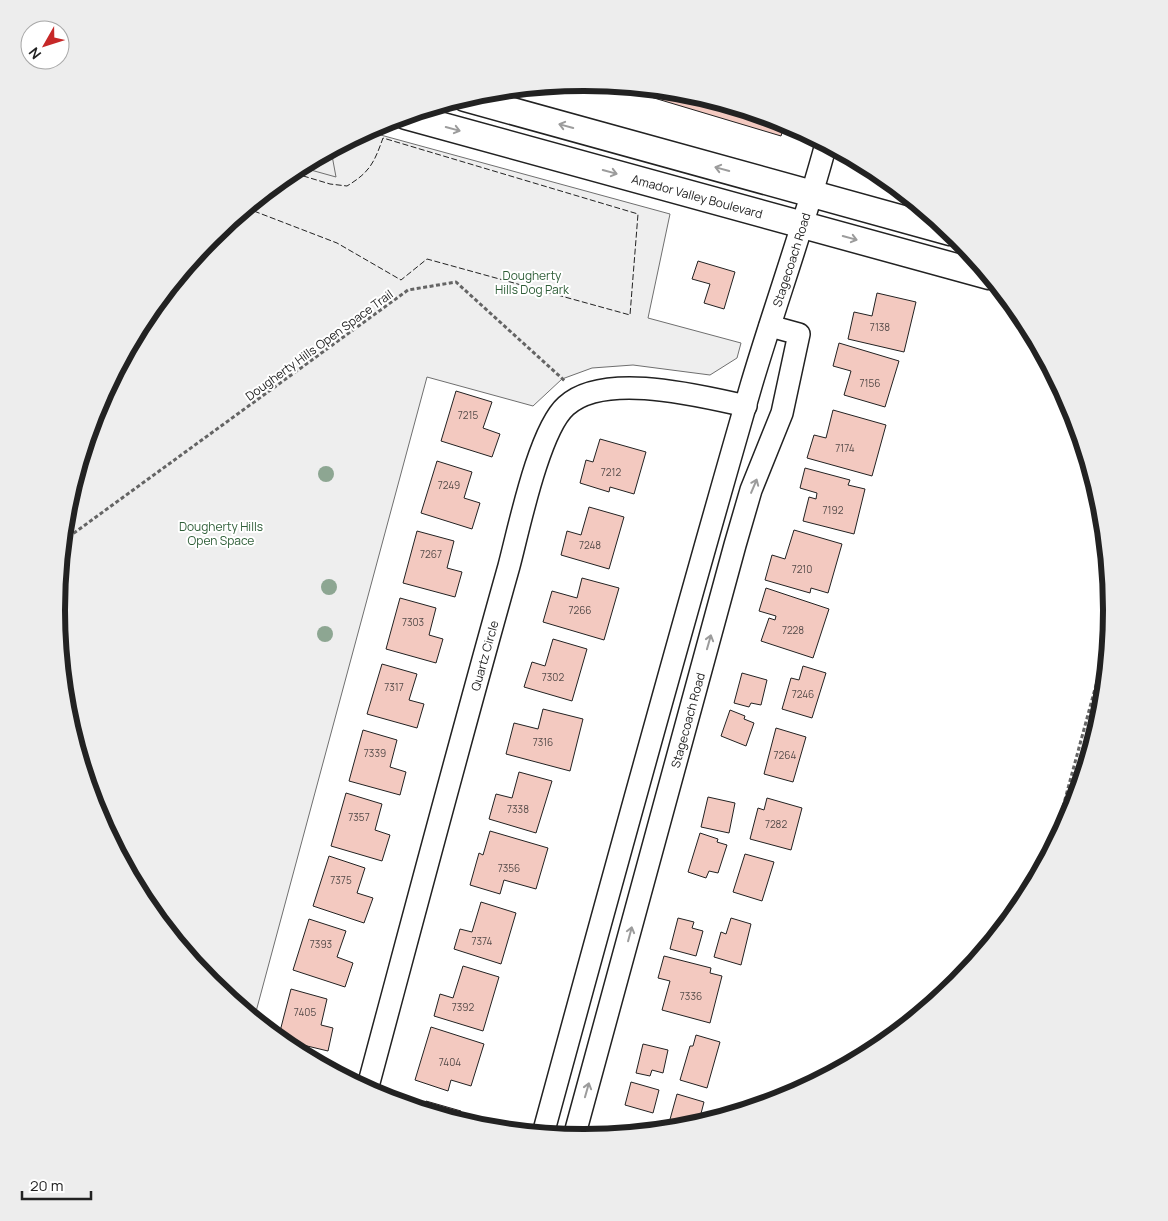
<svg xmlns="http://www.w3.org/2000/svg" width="1168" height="1221" font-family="Manrope,sans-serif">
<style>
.green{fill:#eee;stroke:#6f6f6f}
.parking{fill:#ededed;stroke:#6f6f6f}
.building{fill:#f3c9c0;stroke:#222}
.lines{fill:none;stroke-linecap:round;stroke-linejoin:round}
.minor-casing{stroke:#222;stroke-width:24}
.tertiary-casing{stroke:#222;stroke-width:29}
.path{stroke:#646464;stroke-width:3;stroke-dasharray:4 2.5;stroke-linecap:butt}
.minor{stroke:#fff;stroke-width:21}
.tertiary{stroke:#fff;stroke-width:26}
.fence{stroke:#222;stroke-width:1;stroke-dasharray:6 2.5;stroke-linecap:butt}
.tree{fill:#8da692}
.oneway{stroke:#9c9c9c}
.labels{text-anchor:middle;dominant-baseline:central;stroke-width:4;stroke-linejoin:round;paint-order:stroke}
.number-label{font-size:10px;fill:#564c4a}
.street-label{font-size:12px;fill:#222;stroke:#fff}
.park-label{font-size:12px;fill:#2f5e38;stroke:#fff}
.rim{fill:none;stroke:#222;stroke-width:6}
</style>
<rect width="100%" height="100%" fill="#fff"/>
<path class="green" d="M366,131L670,214L648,318L741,343L737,358L710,375L633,365L592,368L562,379L533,406L427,377L254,1019L211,983L145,903L96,812L66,713L56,610L66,507L97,408L145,317L211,237L291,172Z"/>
<path class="parking" d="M331,150L336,177L300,167Z"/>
<path class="building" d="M635,88L687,93L785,123L781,136L634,92Z
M698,261L735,272L724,309L704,303L710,284L692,279Z
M877,293L916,302L904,352L848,339L854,312L872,316Z
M839,343L899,361L885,407L844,395L851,371L833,366Z
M456,391L492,402L483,428L500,434L492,457L441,441Z
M833,410L886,425L872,476L807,458L814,435L826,438Z
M600,439L646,452L634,494L610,487L609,492L580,483L586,460L593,462Z
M437,461L472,472L464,498L480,503L472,529L421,513Z
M805,468L850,480L848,485L865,489L854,534L803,521L809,497L816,499L817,493L800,488Z
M589,507L624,517L609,569L561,555L567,531L581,535Z
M794,530L842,544L828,593L811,588L810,593L765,580L772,555L785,559Z
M417,531L454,541L447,568L462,572L455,597L403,583Z
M582,578L619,588L604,640L543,622L552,591L577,598Z
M766,588L829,609L813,658L761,641L769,618L775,620L776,616L759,611Z
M400,598L436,608L429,635L443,639L436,663L386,649Z
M553,639L587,649L572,701L524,687L532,662L545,666Z
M382,664L417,674L409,700L424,704L417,728L367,714Z
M803,666L826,673L812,718L782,709L791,678L799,680Z
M742,673L767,680L761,705L751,703L749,707L734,703Z
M543,709L583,719L570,771L506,754L514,723L538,729Z
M730,710L745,716L744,719L754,723L746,746L721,736Z
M776,728L806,737L793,782L764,774Z
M363,730L397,740L390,767L406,772L400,795L349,781Z
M519,772L552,781L536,833L489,819L496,794L512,798Z
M346,793L382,804L375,830L390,835L382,861L331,846Z
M708,797L735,803L729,833L701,827Z
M767,798L802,808L791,850L750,839L758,808L764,810Z
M490,831L548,848L536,889L504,880L500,894L470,885L479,853L483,855Z
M700,833L718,839L717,842L727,845L718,873L709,871L706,878L688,872Z
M745,854L774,862L762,901L733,892Z
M329,856L365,868L357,893L373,898L364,923L313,906Z
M481,902L516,913L501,964L454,949L460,929L472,932Z
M678,918L694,922L692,928L703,931L696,956L670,949Z
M731,918L751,924L741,965L714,957L721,932L726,934Z
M309,919L346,931L337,957L353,963L345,987L293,970Z
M664,956L711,968L710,973L722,976L710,1023L662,1010L670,981L658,978Z
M463,966L499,977L483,1031L434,1016L440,994L453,998Z
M291,989L327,999L321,1025L333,1028L328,1051L278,1039Z
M431,1027L484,1044L471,1086L451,1080L448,1091L415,1080Z
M696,1035L720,1042L707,1088L680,1080L690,1046H693Z
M643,1044L668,1050L663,1073L652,1070L650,1076L636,1073Z
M631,1082L659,1090L653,1113L625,1105Z
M677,1094L704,1102L698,1125L673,1130L674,1125L669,1123Z
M426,1101L461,1111L458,1121L424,1111Z"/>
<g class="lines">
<g class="minor-casing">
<g id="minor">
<path id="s1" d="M367,1090C414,915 460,740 509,566C519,528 539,430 566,406C604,371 700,396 746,406"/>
<path id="s2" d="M543,1134C611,884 679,635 751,386C775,305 804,226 826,144"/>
<path id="s3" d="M574,1137L735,545L751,490L782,413L799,334L770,326"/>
</g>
</g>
<g class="tertiary-casing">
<g id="tertiary">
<path d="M465,98L950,232"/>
<path id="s4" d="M406,116L989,276"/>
</g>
</g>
<path class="path" d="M63,541L408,290L456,282L566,382
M1051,851L1109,637"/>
<use href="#minor" class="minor"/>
<use href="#tertiary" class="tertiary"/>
<path class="fence" d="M246,208L337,243L401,280L427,259L630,315L638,214L383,138C374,163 370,172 347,186L330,184L290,172"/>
</g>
<g class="tree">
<circle cx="326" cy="474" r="8"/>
<circle cx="329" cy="587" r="8"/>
<circle cx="325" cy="634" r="8"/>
</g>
<defs><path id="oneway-shaft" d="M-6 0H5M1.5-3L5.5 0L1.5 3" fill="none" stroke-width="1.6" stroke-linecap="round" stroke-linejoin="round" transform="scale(1.25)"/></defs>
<g class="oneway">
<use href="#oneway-shaft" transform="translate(566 126) rotate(-165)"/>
<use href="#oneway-shaft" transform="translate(453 129) rotate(15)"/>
<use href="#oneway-shaft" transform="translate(722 169) rotate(-165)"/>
<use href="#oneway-shaft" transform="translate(610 172) rotate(15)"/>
<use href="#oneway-shaft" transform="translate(850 238) rotate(15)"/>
<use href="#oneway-shaft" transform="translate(754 486) rotate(-67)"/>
<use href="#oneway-shaft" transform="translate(709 642) rotate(-74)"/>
<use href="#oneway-shaft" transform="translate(630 934) rotate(-75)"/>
<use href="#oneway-shaft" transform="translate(587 1090) rotate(-74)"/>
</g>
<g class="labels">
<g class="number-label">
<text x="880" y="327">7138</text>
<text x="870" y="383">7156</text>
<text x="468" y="415">7215</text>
<text x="845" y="448">7174</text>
<text x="611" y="472">7212</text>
<text x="449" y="485">7249</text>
<text x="833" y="510">7192</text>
<text x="590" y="545">7248</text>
<text x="431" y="554">7267</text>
<text x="802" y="569">7210</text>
<text x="580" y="610">7266</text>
<text x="413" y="622">7303</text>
<text x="793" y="630">7228</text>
<text x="553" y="677">7302</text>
<text x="394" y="687">7317</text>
<text x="803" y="694">7246</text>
<text x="543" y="742">7316</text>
<text x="375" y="753">7339</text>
<text x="785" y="755">7264</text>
<text x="518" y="809">7338</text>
<text x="359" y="817">7357</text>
<text x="776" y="824">7282</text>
<text x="509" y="868">7356</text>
<text x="341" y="880">7375</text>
<text x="482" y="941">7374</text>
<text x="321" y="944">7393</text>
<text x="691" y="996">7336</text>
<text x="463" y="1007">7392</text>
<text x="305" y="1012">7405</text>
<text x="450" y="1062">7404</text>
</g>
<g class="street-label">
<text stroke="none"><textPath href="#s4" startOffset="302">Amador Valley Boulevard</textPath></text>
<text stroke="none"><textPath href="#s2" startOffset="909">Stagecoach Road</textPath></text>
<text transform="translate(319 345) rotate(-36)">Dougherty Hills Open Space Trail</text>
<text stroke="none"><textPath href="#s1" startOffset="450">Quartz Circle</textPath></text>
<text stroke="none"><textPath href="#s3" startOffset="432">Stagecoach Road</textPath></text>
</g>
<g class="park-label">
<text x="532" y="275">Dougherty<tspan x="532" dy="14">Hills Dog Park</tspan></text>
<text x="221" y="526">Dougherty Hills<tspan x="221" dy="14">Open Space</tspan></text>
</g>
</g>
<path d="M0 0H1168V1221H0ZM65 610a519 519 0 1 1 1038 0a519 519 0 1 1-1038 0Z" fill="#ededed" fill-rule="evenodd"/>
<path class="rim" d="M65 610a519 519 0 1 1 1038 0a519 519 0 1 1-1038 0Z"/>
<g transform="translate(45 45) rotate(231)"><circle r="24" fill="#ffffff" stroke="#a7a7a7"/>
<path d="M0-4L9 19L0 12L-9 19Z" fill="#c62828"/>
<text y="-8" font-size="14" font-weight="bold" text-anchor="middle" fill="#222222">N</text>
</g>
<path d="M22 1191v8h69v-8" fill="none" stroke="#222222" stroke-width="2.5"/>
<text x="30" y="1191" font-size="15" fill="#222222" stroke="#ffffff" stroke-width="4" paint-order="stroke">20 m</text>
</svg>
